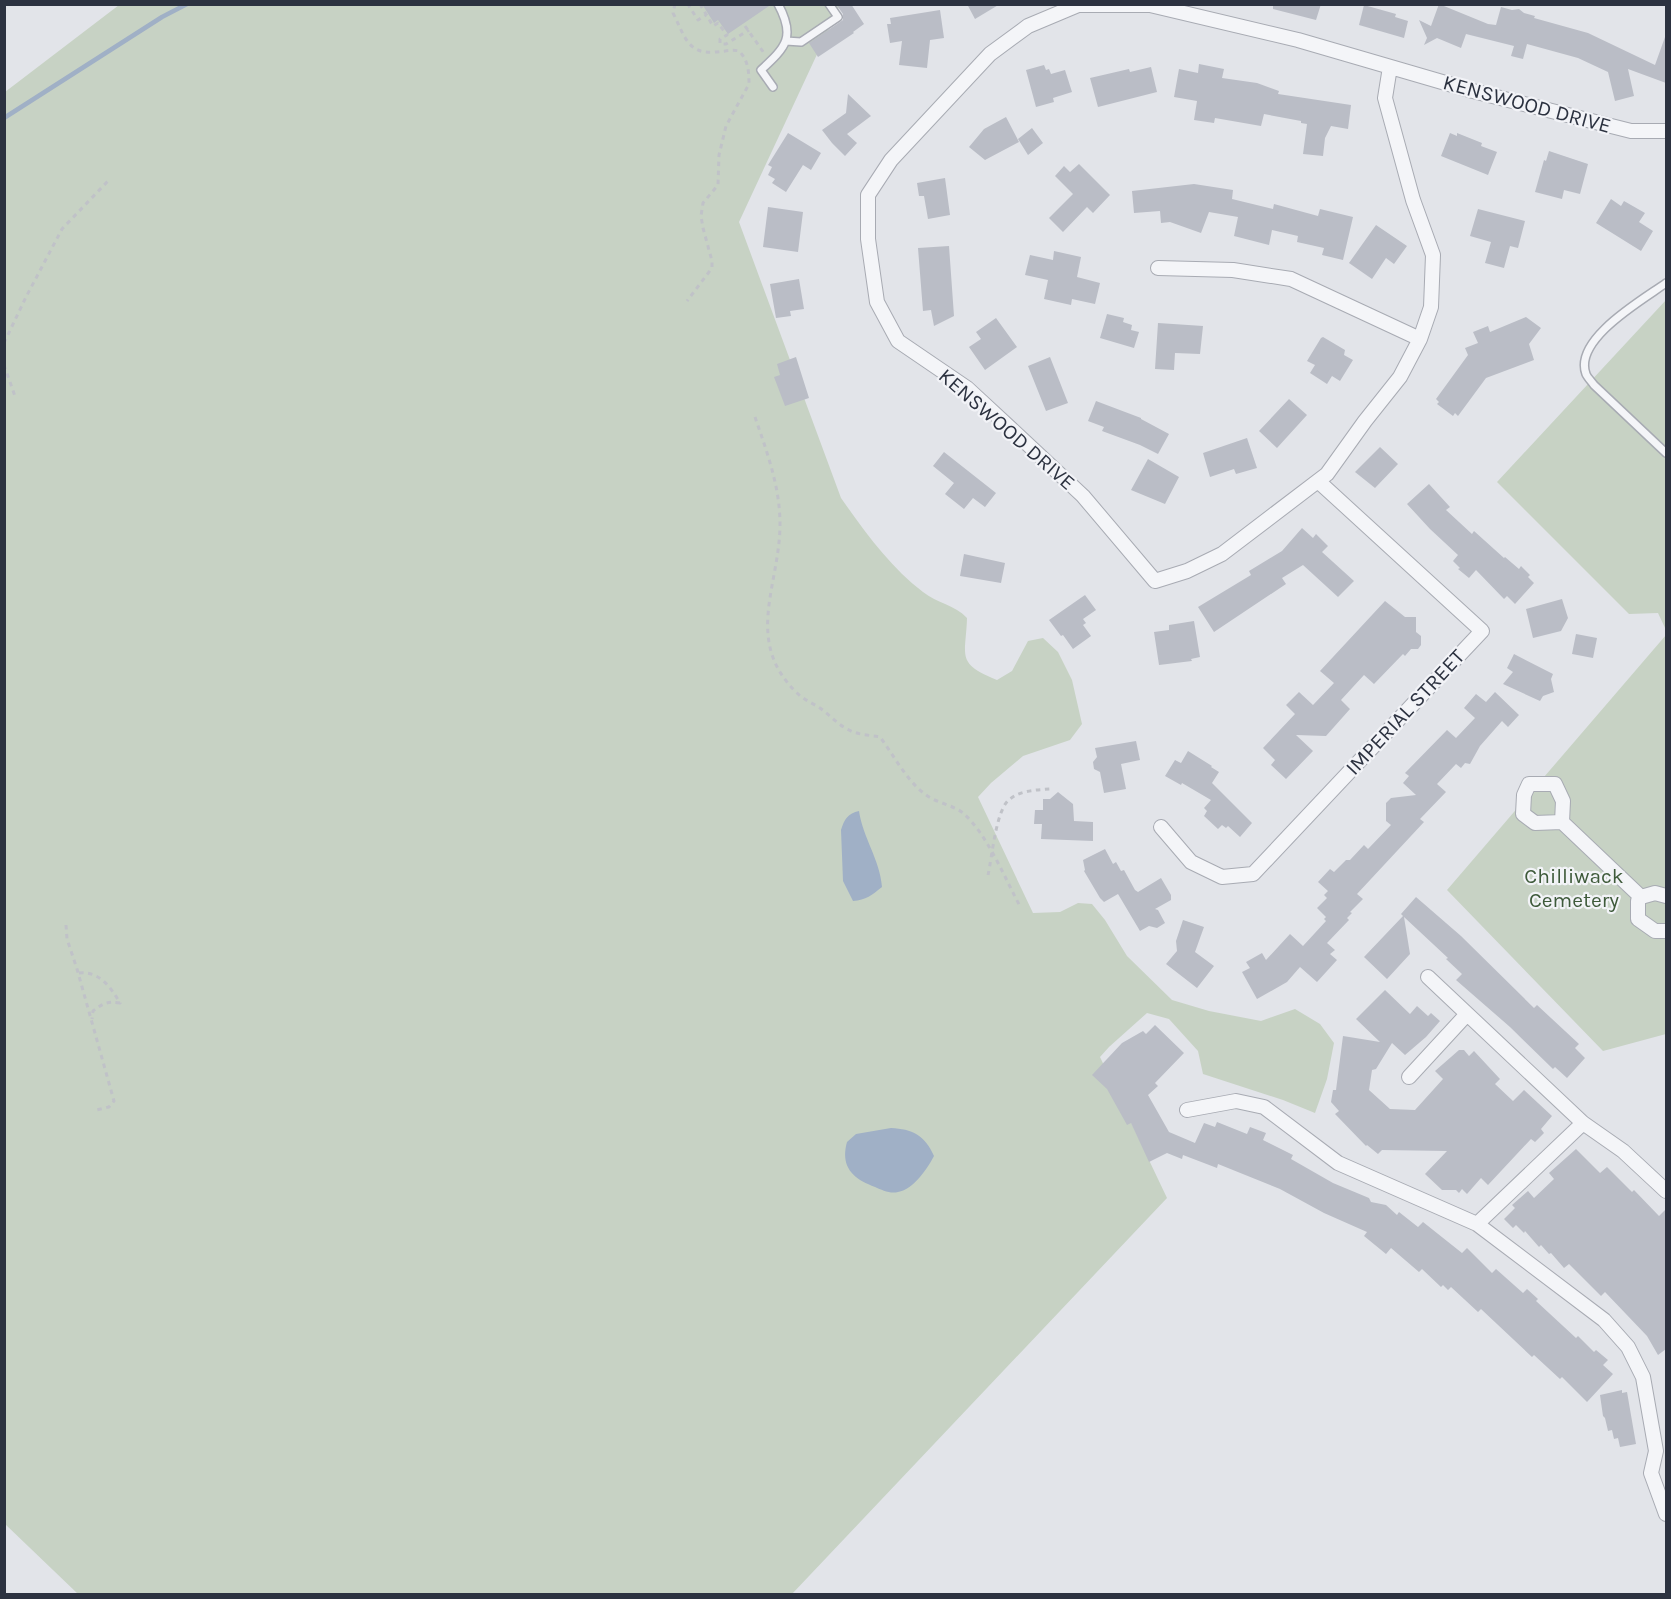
<svg xmlns="http://www.w3.org/2000/svg" width="1671" height="1599" font-family="Karla,sans-serif">
<style>
.green{fill:#c7d2c4}
.water{fill:#a0b0c6}
.lines{fill:none;stroke-linecap:round;stroke-linejoin:round}
.stream{stroke:#a0b0c6;stroke-width:4.5}
.building{fill:#babdc6}
.lane-casing{stroke:#a8abb3;stroke-width:10}
.street-casing{stroke:#a8abb3;stroke-width:16}
.path{stroke:#c0c2c8;stroke-width:3;stroke-dasharray:4.5 4.5;stroke-linecap:butt}
.lane{stroke:#f4f5f8;stroke-width:7}
.street{stroke:#f4f5f8;stroke-width:14}
.labels{text-anchor:middle;dominant-baseline:central;stroke-width:4.5;stroke-linejoin:round;paint-order:stroke}
.street-label{font-size:21px;fill:#2c3240;stroke:#f2f3f7}
.park-label{font-size:21px;fill:#3e5a3a;stroke:#f2f3f7}
</style>
<rect width="100%" height="100%" fill="#e2e4e9"/>
<path class="green" d="M119,5H840L739,222L841,498C865,532 890,567 923,592C937,603 955,605 967,618C966,656 955,663 997,680L1012,671L1028,641L1043,638L1058,652L1072,680L1082,724L1070,740L1023,756L991,783L978,797L1033,913L1060,912L1078,903L1092,904L1105,920L1127,956L1172,1000L1209,1011L1261,1021L1295,1009L1320,1024L1334,1043L1327,1079L1315,1113L1283,1100L1203,1074L1198,1051L1169,1019L1147,1013L1109,1047L1100,1057L1167,1198L792,1594H78L5,1524V92Z
M1666,300V630L1658,613L1629,614L1497,482Z
M1666,635V1034L1603,1051L1447,890Z"/>
<path class="water" d="M859,811C863,838 880,860 882,887C872,895 866,900 853,901L843,881L841,830C844,820 848,813 859,811Z
M891,1128C912,1129 925,1135 934,1156C927,1169 914,1189 898,1192C890,1194 882,1190 875,1187C853,1179 840,1167 847,1142L856,1134Z"/>
<g class="lines">
<path class="stream" d="M4,118L162,17L187,4"/>
</g>
<path class="building" d="M702,4H772L728,34L718,20L714,23Z
M836,4H851L864,24L853,32L854,33L818,57L809,43L843,20V14Z
M967,4H1000L975,19Z
M1273,4H1321L1316,20L1273,9Z
M1439,4L1488,24L1496,25L1501,7L1512,10L1519,9L1524,13L1535,16L1534,18L1588,33L1655,65L1665,37H1666V83L1628,69L1634,96L1615,101L1608,72L1578,58L1527,44L1523,59L1511,56L1514,46L1466,34L1461,48L1437,38L1424,45L1427,38L1419,20L1431,26Z
M1364,5L1396,14L1395,17L1408,21L1404,38L1359,25Z
M940,10L944,38L930,40L927,68L899,65L902,41L890,43L887,24H891L890,18Z
M1199,64L1224,69L1222,78L1257,83L1279,91L1278,94L1351,105L1348,129L1331,126L1325,138L1323,156L1303,154L1307,124L1301,123V121L1264,114L1261,126L1215,118L1214,123L1194,120L1197,101L1174,97L1179,69L1198,73Z
M1044,65L1046,70L1049,69L1051,74L1065,70L1072,92L1053,98L1054,102L1036,107L1026,70Z
M1151,67L1157,92L1098,107L1090,78L1129,69L1130,72Z
M848,94L871,116L847,134L857,143L845,156L832,143L822,130L846,113Z
M1006,117L1019,142L985,160L969,147L984,129Z
M1032,128L1043,143L1028,155L1018,139Z
M788,133L821,153L811,170L803,165L786,192L772,183L775,179L768,175L772,167L768,165Z
M1450,133L1457,136V133L1482,143L1481,146L1497,152L1488,175L1441,156Z
M1549,151L1588,164L1580,194L1564,190L1562,199L1535,192L1544,160L1546,161Z
M1079,164L1110,195L1093,213L1087,207L1063,232L1049,218L1073,194L1055,176L1064,166L1070,172Z
M945,178L950,215L928,219L924,196H919L917,183Z
M1194,184L1233,190L1232,199L1273,209L1274,204L1318,216L1320,209L1353,217L1343,260L1322,255L1324,248L1297,242L1298,236L1272,230L1269,245L1234,236L1238,217L1209,212L1201,233L1170,222L1161,223L1160,211L1134,213L1132,191Z
M1611,199L1621,206L1624,201L1645,213L1639,222L1653,231L1641,251L1596,223Z
M768,207L803,212L798,252L763,247Z
M1478,209L1525,221L1518,248L1510,246L1504,268L1485,263L1491,242L1470,236Z
M1376,225L1407,246L1394,264L1386,258L1372,279L1349,263Z
M949,246L954,316L934,326L931,310L923,311L918,248Z
M1054,251L1081,257L1077,277L1100,283L1095,304L1072,299L1071,305L1044,299L1048,280L1025,275L1030,255L1053,260Z
M799,279L804,309L790,311L791,316L776,318L770,284Z
M1107,314L1124,318L1123,322L1132,325L1131,330L1139,332L1134,348L1100,338Z
M1526,317L1541,328L1529,344L1534,360L1486,378L1458,416L1455,413L1453,416L1437,404L1439,402L1436,399L1468,355L1465,348L1478,343L1473,332L1488,326L1490,332Z
M996,318L1017,347L985,370L969,347L981,339L976,332Z
M1158,323L1203,326L1200,354L1175,353L1174,370L1155,369Z
M1323,337L1345,350L1344,355L1353,360L1340,381L1332,376L1327,384L1310,373L1315,365L1307,361L1321,338Z
M796,357L809,398L785,406L774,377L780,375L777,364Z
M1050,357L1068,403L1046,411L1028,366Z
M1289,399L1307,415L1277,448L1259,431Z
M1096,401L1141,418V419L1169,434L1158,454L1140,445L1102,431L1104,427L1088,421Z
M1247,438L1257,468L1236,474L1234,469L1210,477L1203,453Z
M1380,447L1398,464L1375,488L1355,472Z
M944,452L996,493L985,507L973,498L964,509L945,494L954,483L933,466Z
M1148,459L1179,477L1165,504L1131,490Z
M1429,484L1450,507L1446,510L1472,534L1474,531L1504,558L1505,557L1519,569L1521,566L1530,575L1528,577L1534,583L1515,604L1507,596L1504,599L1476,570L1469,578L1458,569L1460,568L1453,561L1458,555L1430,529L1407,504Z
M1302,528L1313,538L1316,534L1328,546L1322,552L1354,581L1338,597L1303,565L1282,578L1286,584L1214,632L1198,607L1251,575L1249,571L1282,551Z
M964,554L1005,563L1001,583L960,576Z
M1085,595L1096,610L1083,619L1086,623L1083,625L1091,636L1073,649L1063,635L1061,636L1049,620Z
M1562,599L1568,618L1561,631L1533,638L1526,609Z
M1385,601L1405,617H1416V632L1421,636V645L1418,649H1411L1405,656L1403,654L1374,684L1364,675L1341,700L1350,709L1326,736L1296,735L1313,751L1286,779L1271,765L1275,760L1263,748L1295,714L1286,705L1299,692L1313,705L1334,683L1320,671Z
M1194,621L1200,657L1191,659L1192,661L1159,665L1154,632L1169,630V625Z
M1576,634L1597,638L1593,658L1572,654Z
M1514,654L1553,674L1551,679L1554,692L1543,696L1540,701L1503,684L1513,672L1507,668Z
M1495,692L1519,715L1508,727L1502,721L1480,746L1470,764L1465,763L1461,768L1456,764L1437,784L1446,792L1420,819L1424,822L1357,894L1363,899L1350,912L1352,913L1347,918L1349,920L1327,943L1335,950L1330,954L1337,960L1317,982L1300,967L1287,982L1257,999L1242,972L1250,968L1246,962L1262,953L1266,960L1290,934L1303,946L1326,921L1324,919L1326,917L1317,908L1327,898L1324,895L1328,891L1318,882L1330,869L1334,872L1346,860H1350L1364,845L1368,849L1391,825L1386,821V803L1391,798L1416,795L1403,783L1409,776L1405,773L1447,730L1456,738L1475,718L1464,708L1476,694L1486,702Z
M1136,741L1140,760L1121,764L1126,789L1104,793L1100,772L1094,769L1093,762L1097,757L1095,748Z
M1188,751L1212,766L1211,767L1219,772L1212,783L1252,823L1240,837L1228,826L1226,828L1222,825L1218,829L1204,816L1207,811L1204,808L1211,800L1182,783L1181,785L1165,776L1175,760L1181,763Z
M1058,792L1073,804L1074,821L1093,822V841L1041,839L1042,824H1034L1035,810H1043V799H1050Z
M1105,849L1113,864L1116,862L1121,871L1124,870L1135,890L1138,892L1161,878L1171,895V900L1155,909L1158,910L1165,923L1157,928L1149,926L1140,931L1118,894L1104,902L1100,898L1084,871L1085,870L1083,860Z
M1416,897L1461,936L1534,1008L1537,1005L1579,1044L1575,1048L1585,1058L1567,1078L1555,1067L1553,1069L1510,1027L1456,980L1462,974L1446,959L1448,958L1404,917L1410,954L1387,979L1364,957L1403,916L1401,914Z
M1183,920L1204,927L1195,952L1214,966L1197,988L1166,964L1177,951L1176,941Z
M1385,990L1410,1014L1417,1006L1428,1016L1431,1013L1440,1021L1426,1037L1405,1055L1392,1043L1376,1069L1372,1070L1369,1090L1390,1109L1415,1110L1443,1079L1435,1071L1459,1050H1464L1469,1056L1474,1051L1500,1079L1495,1084L1513,1101L1524,1090L1552,1116L1541,1129L1544,1133L1535,1142L1531,1139L1488,1185L1481,1178L1467,1194L1462,1189L1459,1193L1456,1190H1442L1425,1174L1447,1151L1382,1150L1378,1154L1367,1145L1366,1146L1335,1114L1339,1111L1331,1102L1333,1090H1336L1343,1036L1380,1042L1356,1019Z
M1155,1025L1184,1053L1155,1083L1158,1086L1148,1095L1169,1132L1195,1143L1204,1123L1215,1127L1217,1122L1247,1134L1250,1127L1266,1133L1263,1140L1293,1155L1291,1159L1333,1183L1369,1198L1371,1202L1386,1205L1397,1215L1399,1212L1418,1227L1423,1222L1462,1253L1467,1248L1492,1273L1496,1269L1523,1293L1527,1289L1538,1299L1536,1301L1576,1338L1578,1336L1594,1352L1596,1350L1608,1360L1603,1365L1613,1374L1587,1402L1562,1377L1560,1379L1534,1355L1532,1357L1481,1309L1478,1312L1451,1287L1448,1290L1443,1285L1441,1287L1422,1269L1419,1272L1391,1248L1386,1254L1364,1236L1367,1232L1324,1213L1280,1189L1218,1164L1217,1168L1183,1155L1182,1159L1167,1153L1149,1162L1131,1123L1127,1125L1107,1089L1092,1075L1122,1043L1143,1031L1146,1034Z
M1576,1149L1600,1173L1607,1167L1632,1192L1634,1190L1659,1216L1666,1209V1349L1658,1355L1647,1336L1605,1292L1601,1296L1569,1264L1564,1268L1551,1253L1549,1254L1541,1245L1539,1247L1525,1231L1524,1233L1516,1225L1513,1228L1504,1219L1515,1208L1512,1205L1528,1191L1534,1198L1554,1179L1549,1173Z
M1622,1390V1393L1627,1392L1636,1444L1620,1447L1618,1438L1614,1439L1612,1430L1608,1431L1605,1418L1603,1416L1600,1395Z"/>
<g class="lines">
<g class="lane-casing">
<path id="lane" d="M786,41L801,42L838,17L829,4
M773,87L761,70C786,47 796,37 778,4
M1666,283C1644,299 1573,339 1586,374C1587,377 1592,382 1594,385L1666,453"/>
</g>
<g class="street-casing">
<path id="street" d="M1390,67L1385,98L1413,200L1433,255L1431,307L1420,339L1400,377L1365,421L1327,474L1222,554L1187,571L1155,581L1083,496L1021,438L967,388L898,341L877,302L868,239V195L891,160L990,54L1028,26L1078,5H1150L1298,40L1473,91L1631,131H1666
M1158,268L1233,270L1291,279L1420,339
M1562,822L1563,801L1555,784H1529L1524,795L1523,814L1535,823L1562,822L1641,897
M1161,827L1191,862L1222,877L1253,874L1482,631L1318,481
M1641,897L1638,901V919L1655,931H1666
M1641,897L1655,893L1666,896
M1428,977L1583,1123L1623,1151L1666,1191
M1409,1077L1467,1014
M1187,1110L1236,1101L1264,1107L1338,1163L1477,1224L1604,1320L1628,1347L1643,1377L1656,1451L1651,1473L1666,1514
M1477,1224L1583,1123"/>
</g>
<path class="path" d="M675,4L673,13C684,34 687,55 715,52C723,52 731,49 739,51C748,60 749,71 749,84L726,126L719,155L718,185L703,203L701,216L703,228L712,261V268L687,301
M691,4L689,6L698,20L706,15
M700,4L713,26L718,23L727,35L720,39V44H726L749,30
M745,26L764,53
M4,343L26,297L62,229L108,181
M4,365L16,399
M755,417C767,452 780,487 780,524C780,585 743,641 797,693C803,699 812,703 820,708C830,715 838,725 849,730C858,735 870,735 880,737C895,757 906,780 926,795C937,803 953,805 963,813C988,835 1005,879 1021,908
M988,875C992,858 996,808 1010,799C1021,790 1037,790 1050,789
M66,925L67,939L77,969L114,1101L109,1107L96,1110
M79,973C99,971 110,986 120,1003C108,1001 103,1003 93,1011L92,1019"/>
<use href="#lane" class="lane"/>
<use href="#street" class="street"/>
</g>
<g class="labels">
<g class="street-label">
<text transform="translate(1527 104) rotate(15)">KENSWOOD DRIVE</text>
<text transform="translate(1007 429) rotate(41)">KENSWOOD DRIVE</text>
<text transform="translate(1405 712) rotate(-47)">IMPERIAL STREET</text>
</g>
<g class="park-label">
<text x="1574" y="876">Chilliwack<tspan x="1574" dy="24">Cemetery</tspan></text>
</g>
</g>
<rect width="1671" height="1599" fill="none" stroke="#2c3240" stroke-width="12"/>
</svg>
